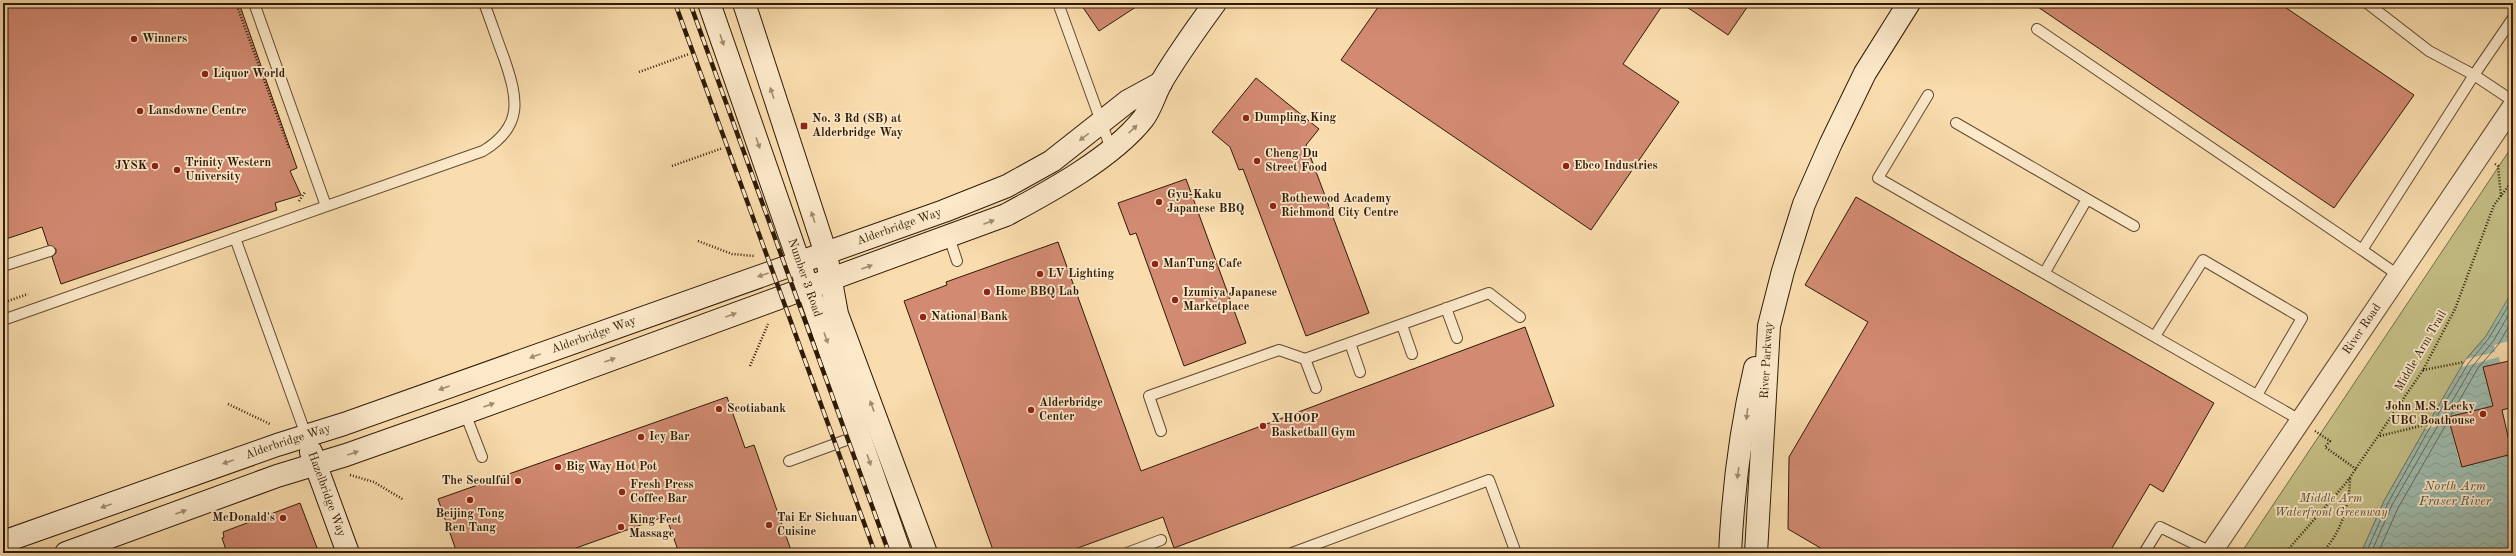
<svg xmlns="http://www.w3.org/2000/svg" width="2516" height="556" font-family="'Old Standard TT',serif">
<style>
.park{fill:#c4bf86;stroke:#796c46}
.water{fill:url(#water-waves);stroke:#717b6a}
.pier{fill:#faddae}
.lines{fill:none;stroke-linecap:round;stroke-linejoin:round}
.shore{stroke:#666a5a;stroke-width:1}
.building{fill:#d28a72;stroke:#2e1a06}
.lane-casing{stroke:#614b30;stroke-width:12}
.street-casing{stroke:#614b30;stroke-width:22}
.secondary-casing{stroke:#2e1a06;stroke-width:24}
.path{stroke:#2e1a06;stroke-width:2.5;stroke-dasharray:1 2;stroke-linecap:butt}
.lane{stroke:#fce9ca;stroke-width:10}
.street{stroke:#fce9ca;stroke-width:20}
.secondary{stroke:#fce9ca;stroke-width:22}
.rail-casing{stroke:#2e1a06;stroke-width:4.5}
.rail{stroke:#fce9ca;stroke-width:3;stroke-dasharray:9;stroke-linecap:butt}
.oneway{fill:#9f8c72}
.poi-dot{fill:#8f2418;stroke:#fce9ca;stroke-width:1.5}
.labels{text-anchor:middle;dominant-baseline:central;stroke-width:3.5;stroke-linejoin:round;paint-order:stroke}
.poi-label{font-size:12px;font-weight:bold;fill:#2e1a06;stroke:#fce9ca;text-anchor:start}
.street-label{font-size:12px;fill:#2e1a06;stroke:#fce9ca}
.park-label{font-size:12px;font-style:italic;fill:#5b4c2c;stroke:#fce9ca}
.water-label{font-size:13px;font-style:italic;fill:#555240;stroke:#fce9ca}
</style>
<defs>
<pattern id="water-waves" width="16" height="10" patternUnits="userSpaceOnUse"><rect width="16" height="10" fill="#9ebbad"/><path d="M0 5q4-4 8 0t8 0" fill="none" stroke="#88a093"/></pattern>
</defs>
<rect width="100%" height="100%" fill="#faddae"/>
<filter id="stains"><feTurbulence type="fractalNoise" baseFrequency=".005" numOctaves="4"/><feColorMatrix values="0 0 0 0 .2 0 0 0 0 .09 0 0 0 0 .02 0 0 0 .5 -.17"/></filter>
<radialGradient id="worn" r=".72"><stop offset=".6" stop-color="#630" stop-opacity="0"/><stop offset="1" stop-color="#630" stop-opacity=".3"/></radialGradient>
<path class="park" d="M2513,145V294L2486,336L2466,359L2425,429L2384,501L2361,553H2241Z"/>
<path class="water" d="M2513,290V553H2361L2384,501L2425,429L2464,362L2486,336Z"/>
<path class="pier" d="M2513,340V447L2459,461L2450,423L2425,429L2430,422L2493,406L2483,367L2500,363L2499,357L2462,367L2466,359L2495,352L2494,345Z"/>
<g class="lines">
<path class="shore" d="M2451,415L2478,368L2498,345L2513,319
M2366,553L2388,503L2428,431L2468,364L2489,338L2513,298
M2371,553L2392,505L2433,434L2472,367L2494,340L2513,307
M2378,553L2398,508L2448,421"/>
</g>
<path class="building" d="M3,3H239L297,168L290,171L301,195L275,203L277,210L61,284L52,257L56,253V249L48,245L42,227L3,240Z
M1080,3H1142L1099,31Z
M1381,3H1664L1623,64L1679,102L1591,230L1341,60Z
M1681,3H1750L1728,35Z
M2032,3H2279L2414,95L2334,208Z
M1256,78L1319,129L1306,145L1369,313L1306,336L1243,169L1239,170L1230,147L1212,132Z
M1186,179L1246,343L1184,366L1136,233L1130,235L1118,203Z
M1856,197L2214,403L2163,492L2150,484L2109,553H1829L1788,529L1789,457L1868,322L1805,285Z
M1058,242L1141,471L1525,327L1554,406L1174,548L1163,517L1064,553H994L904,301L947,285L946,282Z
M2513,360V407L2502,410L2512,454L2462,467L2448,417L2493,406L2483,367Z
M727,397L745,448L754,445L792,553H679L666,516L562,553H457L438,499Z
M300,503L319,553H227L222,538L224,537L223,532Z"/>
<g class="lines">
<g class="lane-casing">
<path id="lane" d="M254,3L326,206
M1058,3L1111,149
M2367,3L2429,51L2474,75L2513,101
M2037,29L2362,250L2474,75L2513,18
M1928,95L1878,178L2300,420
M1956,123L2087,199L2045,272
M2087,199L2134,226
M949,237L957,261
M235,238L306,435
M2362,250L2398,275
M3,266L50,251
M1446,308L1457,338
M3,320L483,151C524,126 518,99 504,58C497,40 491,21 484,3
M1402,325L1412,354
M2155,336L2203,260L2302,318L2257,395
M1350,343L1360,372
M1305,359L1316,388
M465,413L482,457
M1161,431L1149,396L1279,350L1305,359L1489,293L1520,317
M789,461L860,435
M1127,553L1161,540
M1292,553L1489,480L1516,553
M2144,553L2160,527L2211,552"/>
</g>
<g class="street-casing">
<g id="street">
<path id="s1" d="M2211,553L2513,106"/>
</g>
</g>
<g class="secondary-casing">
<g id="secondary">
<path id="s2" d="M709,3L900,553"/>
<path d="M744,3L826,254L837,314L926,553"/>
<path id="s3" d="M311,452L348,553"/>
<path id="s4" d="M3,542L277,445L344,424L944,211L1007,186L1052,161L1128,101L1161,83"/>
<path d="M66,553L277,476L346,455L465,413L1006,215C1049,192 1112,158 1143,119C1151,109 1155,93 1162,81C1178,54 1196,29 1215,3"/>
<path d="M1730,553C1733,493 1741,427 1755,368"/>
<path id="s5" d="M1756,553L1769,326L1783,271L1804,204L1831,143L1865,73L1909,3"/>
</g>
</g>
<path class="path" d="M236,3L289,148
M639,72L689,54
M2495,164L2498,166L2501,196
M672,166L723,148
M299,201L305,192
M698,241L732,254L754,256
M8,301L28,294
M750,366L768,324
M2423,370L2464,362
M228,404L270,424
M2315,431L2330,441L2325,447L2356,469
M2380,436L2428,424
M350,475L374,482L404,500
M821,549L838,553
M2285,553L2346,483L2423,370L2455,309L2494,205L2513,180
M2321,553C2341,535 2350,503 2350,477"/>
<use href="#lane" class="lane"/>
<use href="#street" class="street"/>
<use href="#secondary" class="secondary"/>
<g class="rail-casing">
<path id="rail" d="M675,3L875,553
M690,3L889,553"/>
</g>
<use href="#rail" class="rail"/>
</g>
<defs><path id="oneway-solid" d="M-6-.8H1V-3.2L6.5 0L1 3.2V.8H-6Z"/></defs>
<g class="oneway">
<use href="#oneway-solid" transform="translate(722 40) rotate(71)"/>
<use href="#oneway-solid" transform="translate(772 93) rotate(-108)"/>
<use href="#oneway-solid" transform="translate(1133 129) rotate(-43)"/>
<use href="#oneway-solid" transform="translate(1084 137) rotate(143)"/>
<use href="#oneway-solid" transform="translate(758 143) rotate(71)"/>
<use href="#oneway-solid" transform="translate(813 217) rotate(-108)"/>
<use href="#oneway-solid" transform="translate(989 222) rotate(-21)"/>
<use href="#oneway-solid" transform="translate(867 267) rotate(-20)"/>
<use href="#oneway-solid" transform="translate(763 275) rotate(161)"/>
<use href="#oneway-solid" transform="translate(731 315) rotate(-20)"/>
<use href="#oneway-solid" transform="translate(826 338) rotate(70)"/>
<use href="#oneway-solid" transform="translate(535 356) rotate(160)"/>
<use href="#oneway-solid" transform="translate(610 360) rotate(-20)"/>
<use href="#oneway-solid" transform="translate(444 388) rotate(160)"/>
<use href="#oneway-solid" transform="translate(489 405) rotate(-20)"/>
<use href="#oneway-solid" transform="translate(872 406) rotate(-110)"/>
<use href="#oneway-solid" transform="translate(1747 414) rotate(97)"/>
<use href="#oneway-solid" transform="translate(353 453) rotate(-19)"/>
<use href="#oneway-solid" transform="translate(869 460) rotate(71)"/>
<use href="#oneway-solid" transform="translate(228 462) rotate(161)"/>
<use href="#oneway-solid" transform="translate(1738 473) rotate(98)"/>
<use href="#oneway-solid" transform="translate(106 506) rotate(161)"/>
<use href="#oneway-solid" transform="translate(181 512) rotate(-20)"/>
</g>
<g class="poi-dot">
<circle cx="134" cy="39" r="4"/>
<circle cx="205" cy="74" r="4"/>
<circle cx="140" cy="111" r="4"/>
<circle cx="1246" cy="118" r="4"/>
<rect x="800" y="122" width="8" height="8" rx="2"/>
<circle cx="1257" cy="161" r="4"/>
<circle cx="155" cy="166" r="4"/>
<circle cx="1566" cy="166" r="4"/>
<circle cx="177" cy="170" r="4"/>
<circle cx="1159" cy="202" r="4"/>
<circle cx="1273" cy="206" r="4"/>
<circle cx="1155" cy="264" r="4"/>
<circle cx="1040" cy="274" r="4"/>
<circle cx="987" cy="292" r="4"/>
<circle cx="1175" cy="300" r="4"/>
<circle cx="923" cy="317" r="4"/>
<circle cx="719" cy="409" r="4"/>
<circle cx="1031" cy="410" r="4"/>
<circle cx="2483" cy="414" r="4"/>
<circle cx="1263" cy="426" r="4"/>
<circle cx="641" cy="437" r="4"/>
<circle cx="558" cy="467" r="4"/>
<circle cx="518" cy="481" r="4"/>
<circle cx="622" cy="492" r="4"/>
<circle cx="470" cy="500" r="4"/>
<circle cx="283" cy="518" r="4"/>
<circle cx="769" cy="525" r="4"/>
<circle cx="621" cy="527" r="4"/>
</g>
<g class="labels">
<g class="poi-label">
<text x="142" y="39">Winners</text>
<text x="213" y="74">Liquor World</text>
<text x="148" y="111">Lansdowne Centre</text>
<text x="1254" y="118">Dumpling King</text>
<text x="812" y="119">No. 3 Rd (SB) at<tspan x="812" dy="14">Alderbridge Way</tspan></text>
<text x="1265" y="154">Cheng Du<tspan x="1265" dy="14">Street Food</tspan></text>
<text x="185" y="163">Trinity Western<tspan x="185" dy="14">University</tspan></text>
<text x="147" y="166" text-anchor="end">JYSK</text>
<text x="1574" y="166">Ebco Industries</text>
<text x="1167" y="195">Gyu-Kaku<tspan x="1167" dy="14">Japanese BBQ</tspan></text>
<text x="1281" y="199">Rothewood Academy<tspan x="1281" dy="14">Richmond City Centre</tspan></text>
<text x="1163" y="264">ManTung Cafe</text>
<text x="1048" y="274">LV Lighting</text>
<text x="995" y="292">Home BBQ Lab</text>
<text x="1183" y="293">Izumiya Japanese<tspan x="1183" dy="14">Marketplace</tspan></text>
<text x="931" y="317">National Bank</text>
<text x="1039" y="403">Alderbridge<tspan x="1039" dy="14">Center</tspan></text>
<text x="2475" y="407" text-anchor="end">John M.S. Lecky<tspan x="2475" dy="14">UBC Boathouse</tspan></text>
<text x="727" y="409">Scotiabank</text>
<text x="1271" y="419">X HOOP<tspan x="1271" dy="14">Basketball Gym</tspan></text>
<text x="649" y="437">Icy Bar</text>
<text x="566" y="467">Big Way Hot Pot</text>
<text x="510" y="481" text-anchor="end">The Seoulful</text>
<text x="630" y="485">Fresh Press<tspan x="630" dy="14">Coffee Bar</tspan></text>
<text x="470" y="514" text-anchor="middle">Beijing Tong<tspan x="470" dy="14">Ren Tang</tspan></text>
<text x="275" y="518" text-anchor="end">McDonald's</text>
<text x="777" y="518">Tai Er Sichuan<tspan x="777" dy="14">Cuisine</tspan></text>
<text x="629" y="520">King Feet<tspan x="629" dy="14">Massage</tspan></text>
</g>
<g class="street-label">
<text stroke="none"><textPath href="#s4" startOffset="950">Alderbridge Way</textPath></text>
<text stroke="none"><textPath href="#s2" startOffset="291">Number 3 Road</textPath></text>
<text stroke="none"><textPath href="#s1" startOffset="270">River Road</textPath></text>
<text stroke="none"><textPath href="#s4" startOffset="626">Alderbridge Way</textPath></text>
<text transform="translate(2421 351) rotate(-60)">Middle Arm Trail</text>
<text stroke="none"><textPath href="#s5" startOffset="193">River Parkway</textPath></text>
<text stroke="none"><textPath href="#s4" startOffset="302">Alderbridge Way</textPath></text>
<text stroke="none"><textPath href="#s3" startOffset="45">Hazelbridge Way</textPath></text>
</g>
<g class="park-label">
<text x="2331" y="499">Middle Arm<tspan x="2331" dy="14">Waterfront Greenway</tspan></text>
</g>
<g class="water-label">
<text x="2455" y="486">North Arm<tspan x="2455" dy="15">Fraser River</tspan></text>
</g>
</g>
<rect width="2516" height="556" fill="none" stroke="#faddae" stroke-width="16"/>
<rect x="4" y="4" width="2508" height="548" fill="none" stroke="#2e1a06" stroke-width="2"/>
<rect x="8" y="8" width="2500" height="540" fill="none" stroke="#2e1a06"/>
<rect width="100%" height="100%" filter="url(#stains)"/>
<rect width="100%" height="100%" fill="url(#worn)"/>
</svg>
